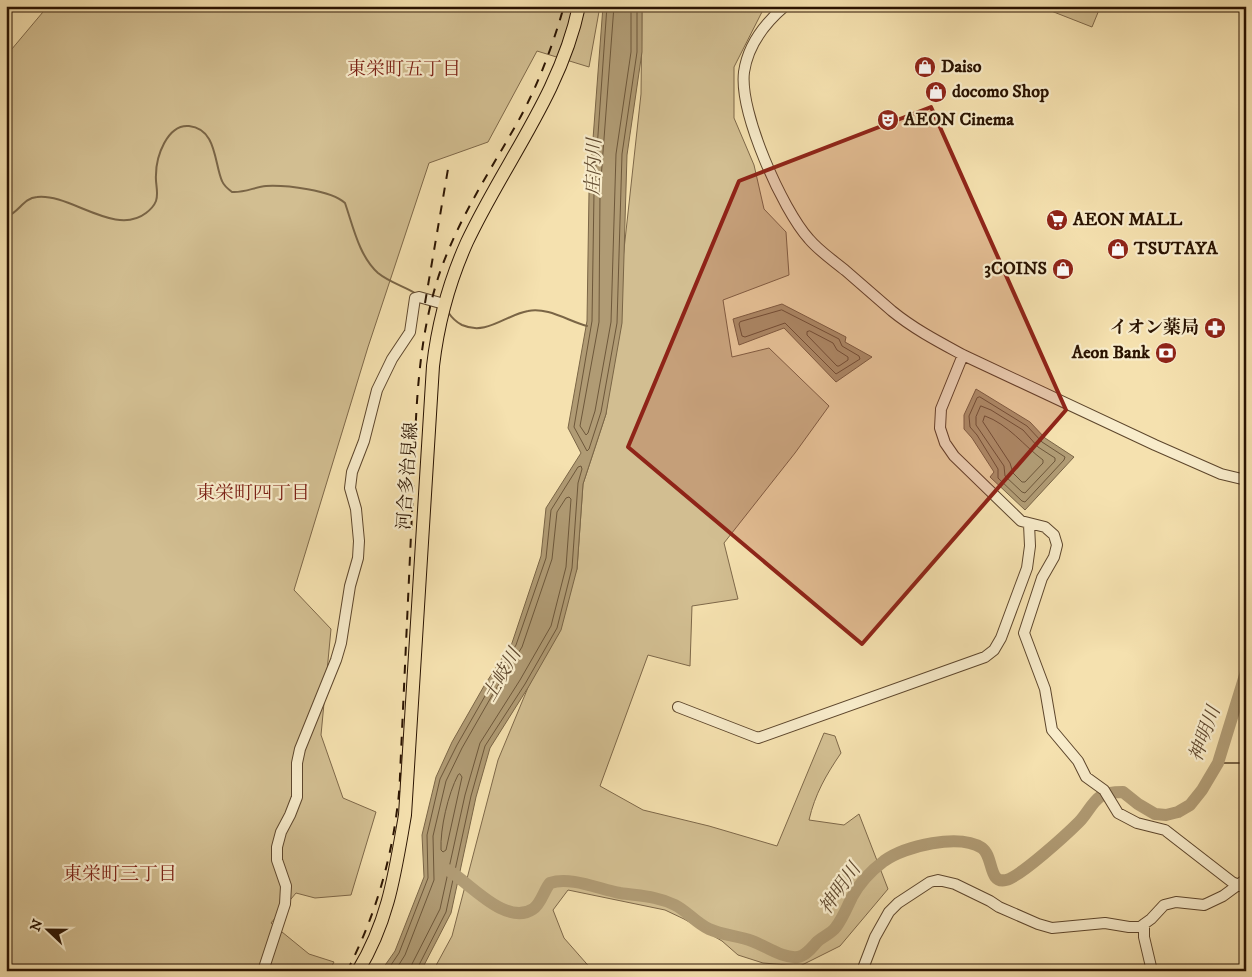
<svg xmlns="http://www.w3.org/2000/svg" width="1252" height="977" font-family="'IM FELL DW Pica','Noto Serif JP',serif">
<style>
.green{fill:#d2be91;stroke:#7e6849}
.water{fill:#b09b74;stroke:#7a6546}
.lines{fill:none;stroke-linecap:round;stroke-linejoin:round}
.shore{stroke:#6d573a;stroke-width:1}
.stream{stroke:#7a6546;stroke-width:2}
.river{stroke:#b09b74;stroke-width:12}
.minor-casing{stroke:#5d462c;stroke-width:12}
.major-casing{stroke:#2a1301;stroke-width:14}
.minor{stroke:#f8eccb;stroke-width:10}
.major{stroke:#f5e1af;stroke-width:12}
.rail{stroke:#2a1301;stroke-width:2;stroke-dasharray:9 9;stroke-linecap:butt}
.marked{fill:#8f2418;fill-opacity:0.2;stroke:#8f2418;stroke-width:4;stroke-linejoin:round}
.labels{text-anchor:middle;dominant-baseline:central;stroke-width:4.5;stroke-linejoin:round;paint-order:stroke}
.poi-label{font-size:18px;font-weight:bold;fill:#2a1301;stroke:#f8eccb;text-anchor:start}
.street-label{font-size:18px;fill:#2a1301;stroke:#f8eccb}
.neighbourhood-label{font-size:19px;fill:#7a1f14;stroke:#f8eccb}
.water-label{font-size:19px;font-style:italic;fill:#60492f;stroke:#f8eccb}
</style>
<rect width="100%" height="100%" fill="#f5e1af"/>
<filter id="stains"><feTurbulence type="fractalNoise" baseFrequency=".004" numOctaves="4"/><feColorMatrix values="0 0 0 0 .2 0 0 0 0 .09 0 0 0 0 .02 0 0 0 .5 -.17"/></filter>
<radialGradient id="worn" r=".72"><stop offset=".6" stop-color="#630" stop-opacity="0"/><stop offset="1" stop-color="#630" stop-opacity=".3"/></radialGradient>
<path class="green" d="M48,6H600L589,67L537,51L488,142L429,163L368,347L294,590L331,629L321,735L343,798L376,812L351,895L315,898L296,893L271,923L309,954L334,962L329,971H6V56Z
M642,6H765L734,67V118L754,165L764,209L786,232L789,275L723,300L732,357L769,348L829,406L795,453L724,543L738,599L692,606L690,666L648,655L600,786L643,810L709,826L777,846L824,733L835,736L841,753C826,775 815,794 809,820L844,825L859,814L888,889L840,946L800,966L763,963L738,955L722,941L684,919L665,910L568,890L553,910L564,938L593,971H433L452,936L498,760L577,569L583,484L606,414L641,94Z
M1090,6L1099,10L1092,27L1041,7Z"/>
<path class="water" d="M603,6H642V52L627,155L622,323L606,414L583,484L577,569L561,630L529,686L490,748L476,797L451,913L421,971H381L395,951L424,877L422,835L436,777L452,742L484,686L512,643L541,556L546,508L581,453L568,428L587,321L589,192Z
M782,304L846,337L845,342L872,357L836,382L784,328L739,345L733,319Z
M976,389L1030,422L1045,438L1074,457L1025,510L990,477L994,472L972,438L964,429V415Z"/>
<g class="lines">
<path class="shore" d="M607,6L594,192L592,321L574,427L587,451L589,449L601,412L617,323L622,154L637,52V6
M614,6L600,192L599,322L580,426L586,435L588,433L595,411L611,322L616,154L631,52V6
M782,310L839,339L842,346L859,356L860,359L836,374L785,323L745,337L742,336L739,324L740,322Z
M810,331L833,343L837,350L848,357V360L839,366H837L807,335V332Z
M980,397L1027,426L1042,442L1065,457L1064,460L1025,502L1022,501L998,478V469L977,435L970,427L969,416L977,398Z
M981,406L991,410L1023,430L1038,447L1055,458V461L1025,493L1022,492L1005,476L1004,466L976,425V417Z
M985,416C1008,424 1024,446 1043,460V463L1025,482H1022L1013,473L1010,463L983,422Z
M460,774L462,777L446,850L443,852L441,850C440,829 448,794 458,775Z
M387,971L399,953L428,878L427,835L440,779L457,745L489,689L516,645L546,558L551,510L578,467L581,466L582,469L578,483L572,568L557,628L525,684L485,746L471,796L446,912L418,967L417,971
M395,971L405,955L434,880L433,836L446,781L462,748L494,692L522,647L552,559L557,512L566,498L569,497L571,499L566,567L551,626L520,680L480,743L465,795L440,909L412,964L411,971"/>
<path class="stream" d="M6,217C19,213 23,198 37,197C70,193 115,237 146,213C150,210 154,206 156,201C159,193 155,183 156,175C156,157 167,124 189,126C217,129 214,163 222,181C224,186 228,189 232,192C244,193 255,187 266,186C286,185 331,190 345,203C353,226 359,256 378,273C389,282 403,286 415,293
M448,312C452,318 456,322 462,325C487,336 505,315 528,311C548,307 568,321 587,326
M1218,763H1246"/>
<path class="river" d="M448,870C469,882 506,927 533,909C541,904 544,890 550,883C570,876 599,889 620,893C639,896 657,896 675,905C687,911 696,923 709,929C722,935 738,936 752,941C766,946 783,959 798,957C806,956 813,946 818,941C824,936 832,933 836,927C843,918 847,907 852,897C859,884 872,870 884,861C905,846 959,833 982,848C994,857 988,884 1006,880C1020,877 1067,834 1079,822C1087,814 1092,802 1101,796C1107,792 1117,792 1123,792L1138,804L1155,814L1166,815L1178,812L1190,805L1202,790L1218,763L1246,672"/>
<g class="minor-casing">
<path id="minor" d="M785,6C765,23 748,44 744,72C739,112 782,209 809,239C819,251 834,261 846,271C862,285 877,298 892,311C914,329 939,342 963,355L941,409L940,428L945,443L954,456L1021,521L1045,527L1054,535L1057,545L1054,557L1042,578L1024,633L1045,689L1052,730L1078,761L1086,777L1104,790L1118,813L1137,823L1165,830L1232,882L1246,888
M963,355L1155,445L1221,474L1246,480
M678,707L758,738L985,657L994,650L1001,638L1027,568L1030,546L1029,524
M1144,924V937L1152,971
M263,971L285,904L286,886L277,860V847L281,832L290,815L297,797V763L300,749L336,660L341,643L350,586L358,558L359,541L356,509L350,488L352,472L364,441L377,390L392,359L410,332L415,298L419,297L444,304
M862,971L875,937L889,912L898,903L930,882L938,880L955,884L990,901L999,907L1038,924L1052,928L1105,923L1129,927H1140L1151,919L1164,905L1176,902L1204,905L1223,896L1246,879"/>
</g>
<g class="major-casing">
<path id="major" d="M358,971C389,920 395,872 405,815L433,366C438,323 449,282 467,242C504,163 561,93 579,6"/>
</g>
<use href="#minor" class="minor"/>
<use href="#major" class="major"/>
<path class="rail" d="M425,303L448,169
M347,971C373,921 390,866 397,810C400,791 400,772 401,753C405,666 409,578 413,491C416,420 416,347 438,278C456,223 487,176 516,125C537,88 552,48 564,6"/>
</g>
<path class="marked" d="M931,107L1066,410L862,644L628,447L739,181Z"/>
<defs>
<g id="shop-disc" transform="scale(1.125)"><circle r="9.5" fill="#8f2418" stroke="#f8eccb"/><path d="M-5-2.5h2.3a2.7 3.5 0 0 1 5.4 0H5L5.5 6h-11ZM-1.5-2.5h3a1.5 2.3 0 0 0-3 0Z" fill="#fff"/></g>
<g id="theatre-disc" transform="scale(1.125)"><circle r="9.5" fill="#8f2418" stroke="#f8eccb"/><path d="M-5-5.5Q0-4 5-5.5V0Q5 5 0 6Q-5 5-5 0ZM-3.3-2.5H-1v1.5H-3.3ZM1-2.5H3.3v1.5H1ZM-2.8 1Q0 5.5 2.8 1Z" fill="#fff"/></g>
<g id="supermarket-disc" transform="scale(1.125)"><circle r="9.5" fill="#8f2418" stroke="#f8eccb"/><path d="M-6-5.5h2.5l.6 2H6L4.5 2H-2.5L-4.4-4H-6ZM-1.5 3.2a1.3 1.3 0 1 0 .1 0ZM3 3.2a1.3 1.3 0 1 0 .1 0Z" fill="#fff"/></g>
<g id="pharmacy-disc" transform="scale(1.125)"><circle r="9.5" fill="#8f2418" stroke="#f8eccb"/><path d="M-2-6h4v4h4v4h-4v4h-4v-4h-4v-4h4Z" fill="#fff"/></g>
<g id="bank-disc" transform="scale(1.125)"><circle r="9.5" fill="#8f2418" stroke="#f8eccb"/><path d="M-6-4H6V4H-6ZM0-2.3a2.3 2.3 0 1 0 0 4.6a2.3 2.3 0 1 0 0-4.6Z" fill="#fff"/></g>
</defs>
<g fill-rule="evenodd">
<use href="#shop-disc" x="925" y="67"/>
<use href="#shop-disc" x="936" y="92"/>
<use href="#theatre-disc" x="888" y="120"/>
<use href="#supermarket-disc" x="1057" y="220"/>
<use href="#shop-disc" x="1118" y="249"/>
<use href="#shop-disc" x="1063" y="269"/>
<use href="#pharmacy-disc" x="1215" y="328"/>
<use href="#bank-disc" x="1166" y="353"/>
</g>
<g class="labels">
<g class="poi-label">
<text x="941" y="67">Daiso</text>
<text x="952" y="92">docomo Shop</text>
<text x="904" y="120">AEON Cinema</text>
<text x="1073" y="220">AEON MALL</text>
<text x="1134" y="249">TSUTAYA</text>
<text x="1047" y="269" text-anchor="end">3COINS</text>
<text x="1199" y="328" text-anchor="end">イオン薬局</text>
<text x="1150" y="353" text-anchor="end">Aeon Bank</text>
</g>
<g class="street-label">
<text transform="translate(408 476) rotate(-86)">河合多治見線</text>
</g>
<g class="neighbourhood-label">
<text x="404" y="69">東栄町五丁目</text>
<text x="253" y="493">東栄町四丁目</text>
<text x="120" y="874">東栄町三丁目</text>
</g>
<g class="water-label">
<text transform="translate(594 167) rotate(-88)">庄内川</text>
<text transform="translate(502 675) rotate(-60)">土岐川</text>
<text transform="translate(1205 734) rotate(-70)">神明川</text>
<text transform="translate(840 889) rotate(-55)">神明川</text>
</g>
</g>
<rect width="1252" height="977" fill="none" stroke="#f5e1af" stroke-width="25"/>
<rect x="8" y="8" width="1237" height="962" fill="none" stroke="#2a1301" stroke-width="2.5"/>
<rect x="12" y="12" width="1227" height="952" fill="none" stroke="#2a1301"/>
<g transform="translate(48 930) rotate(292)" stroke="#f8eccb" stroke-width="4" paint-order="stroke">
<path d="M0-4L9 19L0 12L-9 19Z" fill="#2a1301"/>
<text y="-8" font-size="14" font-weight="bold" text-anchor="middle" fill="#2a1301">N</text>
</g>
<rect width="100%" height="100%" filter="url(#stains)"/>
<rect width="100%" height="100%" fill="url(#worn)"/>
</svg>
